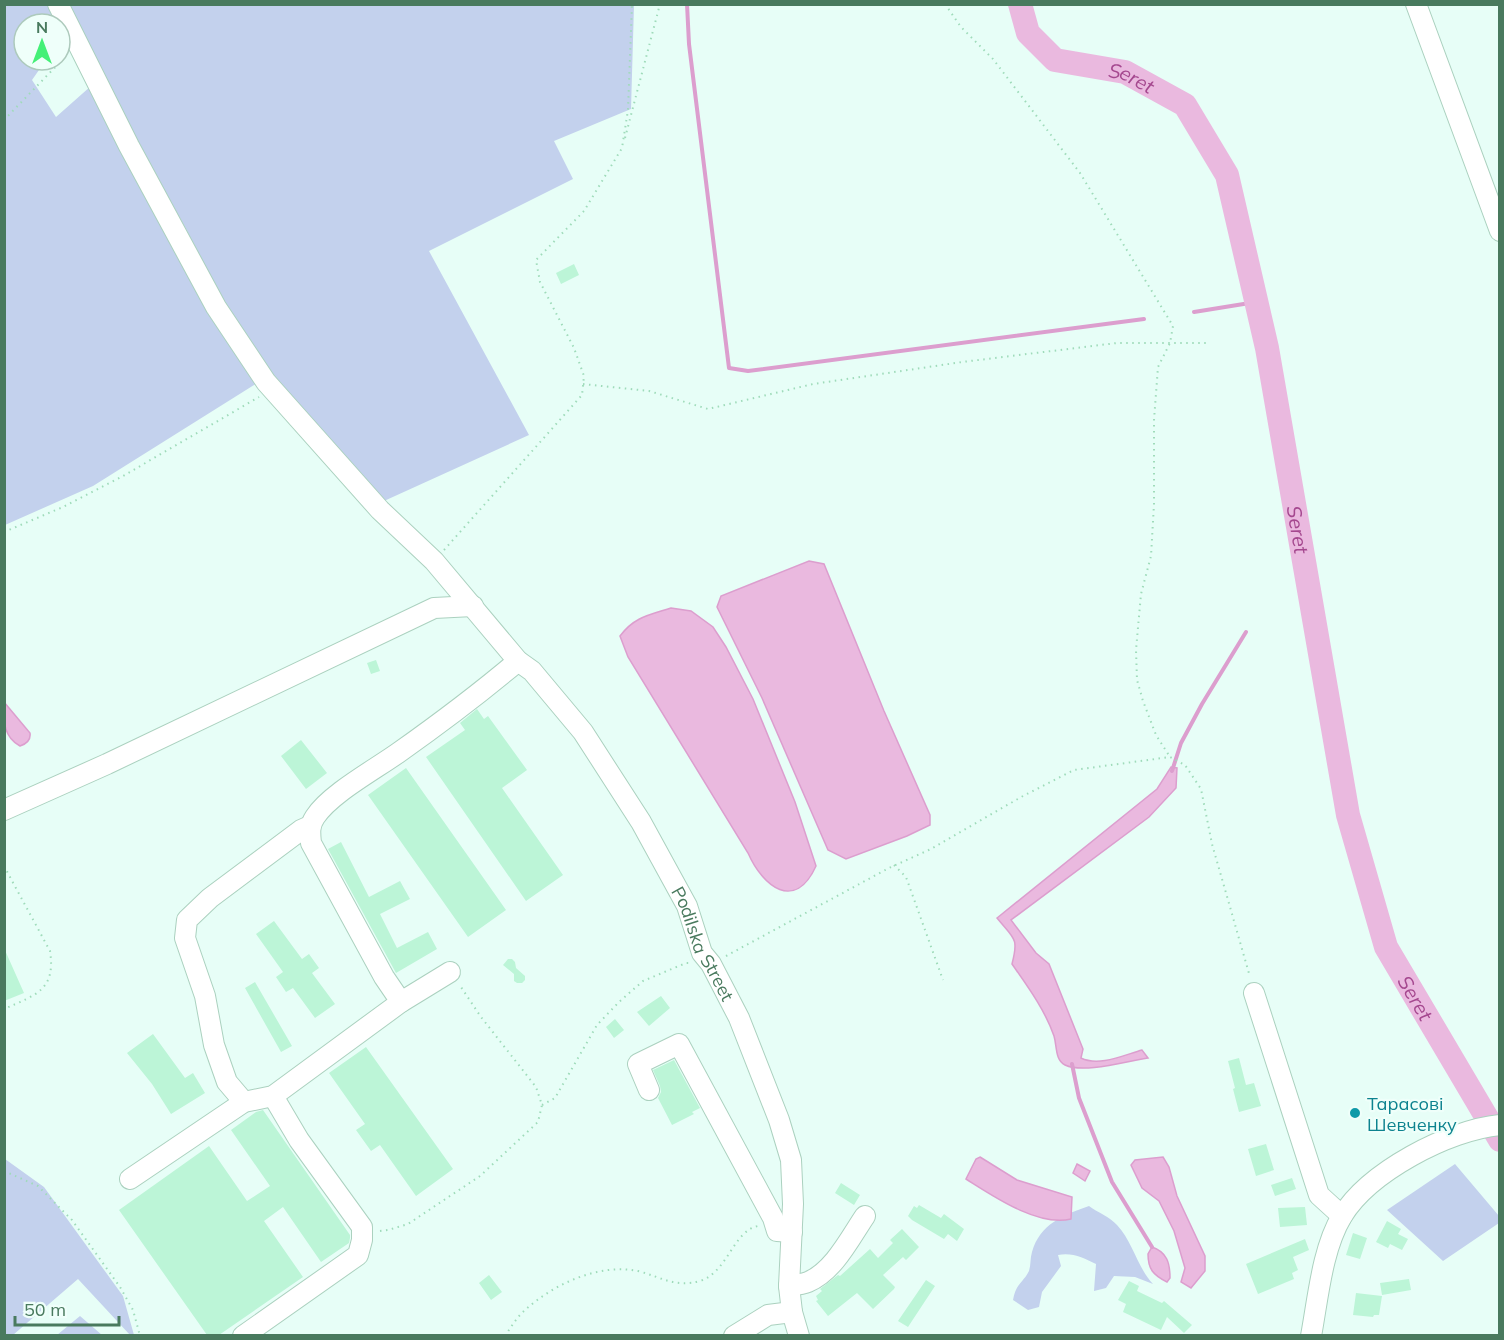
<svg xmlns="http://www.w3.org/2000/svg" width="1504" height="1340" font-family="Mulish,sans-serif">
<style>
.green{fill:#c3d1ed}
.water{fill:#eab9df;stroke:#dc9ece;stroke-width:1.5}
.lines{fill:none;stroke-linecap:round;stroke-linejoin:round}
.stream{stroke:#dc9ece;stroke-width:4}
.river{stroke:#eab9df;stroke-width:24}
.building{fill:#bcf5d7}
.minor-casing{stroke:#abd1bf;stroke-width:22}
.path{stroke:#9fdbba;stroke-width:2;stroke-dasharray:1.5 4.5;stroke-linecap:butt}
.minor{stroke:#fff;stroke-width:20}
.culture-dot{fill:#0f9aa8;stroke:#effffa;stroke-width:2}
.labels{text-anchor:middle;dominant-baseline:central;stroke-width:4.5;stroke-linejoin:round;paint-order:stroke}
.street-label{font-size:18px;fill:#497a5e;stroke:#effffa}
.culture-label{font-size:18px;fill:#0d838f;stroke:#effffa;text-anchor:start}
.water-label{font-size:20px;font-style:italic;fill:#a5488f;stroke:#effffa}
</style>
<rect width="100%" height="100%" fill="#e7fef7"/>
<path class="green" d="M4,5H52L69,39L60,46V24H24V60H46L32,80L56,117L91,86L262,380L93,486L5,525Z
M61,5H634L631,109L554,141L573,179L429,251L529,435L384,501L285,400L231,321L186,229Z
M5,1159L44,1187L123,1296L134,1335H130L78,1279L13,1335H5Z
M1455,1164L1499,1216V1223L1443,1261L1387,1210Z
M1089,1206C1097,1212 1110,1217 1117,1225C1133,1242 1137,1267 1153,1284L1135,1277L1114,1276L1106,1288L1094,1291L1096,1264C1084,1258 1072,1252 1058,1255L1061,1266L1042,1292L1039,1307L1028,1310L1013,1300C1016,1283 1023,1283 1029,1271C1031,1265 1030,1258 1032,1252C1040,1224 1063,1215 1089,1206Z
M80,1316L102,1335H57Z"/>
<path class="water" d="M809,561L824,564L884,711L930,815V825L907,836L846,859L828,850L762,698L717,607L721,596Z
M671,608L691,611L713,627L726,647L753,699L795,802L816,866C795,912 763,887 748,853L628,657L620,636C634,617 649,615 671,608Z
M4,702L30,733C31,740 26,744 20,746C2,736 4,719 4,702Z
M1171,767L1177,768L1176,788L1149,817L1011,920L1036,953L1049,964L1083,1049L1081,1058C1099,1067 1124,1055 1142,1050L1148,1058C1127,1061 1084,1074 1065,1065C1055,1060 1057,1046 1054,1036C1045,1010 1028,987 1012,964C1019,937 1014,939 997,918L1157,789Z
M980,1157L1017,1180L1072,1197L1071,1219C1038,1227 993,1196 966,1179L976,1159Z
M1163,1157L1169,1167L1177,1196L1205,1256V1271L1191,1288L1181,1282L1185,1268L1174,1231L1159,1201L1142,1188L1131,1165L1135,1160Z
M1077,1164L1090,1171L1085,1181L1073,1173Z
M1152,1247C1167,1252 1170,1263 1170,1278L1167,1282C1153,1275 1148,1269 1148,1254Z"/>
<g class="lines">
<path class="stream" d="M687,4L689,44L729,368L748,371L1144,319
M1194,312L1256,302
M1172,771L1181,743L1202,704L1246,632
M1072,1064L1079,1098L1112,1182L1152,1247"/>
<path class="river" id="s1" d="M1020,4L1028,33L1055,60L1125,72L1185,105L1227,175L1267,348L1348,815L1386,947L1500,1140"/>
</g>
<path class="building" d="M574,264L579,275L561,284L556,273Z
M376,660L380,671L371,674L367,663Z
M477,709L484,719L488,716L527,770L502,788L563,875L526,901L426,757L465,730L460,723Z
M301,740L327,773L306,789L281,756Z
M406,768L506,910L468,937L368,795Z
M341,842L369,897L400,881L410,899L380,914L397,948L428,932L437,949L396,973L328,849Z
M274,921L302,959L309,954L319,968L312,973L335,1004L315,1018L293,988L286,992L276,977L283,972L256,934Z
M4,948L24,993L4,1001Z
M508,959H512L515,962L516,968L525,976V980L522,983H517L514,981V974L503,965Z
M255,982L292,1046L281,1052L245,988Z
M661,996L670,1008L649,1026L637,1012Z
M615,1019L624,1030L614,1038L606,1027Z
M153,1034L185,1078L193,1073L205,1093L171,1114L152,1084L127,1053Z
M366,1047L453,1169L416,1196L380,1145L371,1151L356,1130L365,1124L329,1073Z
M1239,1058L1246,1085L1254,1083L1261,1106L1239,1112L1233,1089L1235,1088L1228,1061Z
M674,1060L700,1108L692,1112L694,1114L672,1125L658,1098L661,1092L660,1086L653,1070Z
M263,1110L350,1235V1238L349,1243L321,1262L283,1207L264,1221L303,1277L219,1335H207L119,1210L209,1146L247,1201L270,1186L231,1130L256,1112Z
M1266,1144L1274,1170L1256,1176L1248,1149Z
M1292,1178L1296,1189L1275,1196L1271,1185Z
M841,1183L860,1195L854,1205L835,1193Z
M919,1205L941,1218L944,1214L964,1229L957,1241L948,1234L944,1239L912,1220L908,1216L914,1206L917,1208Z
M1305,1207L1307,1225L1280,1227L1278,1208Z
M1387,1221L1401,1229L1398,1234L1408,1239L1402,1250L1390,1244L1388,1248L1376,1242Z
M902,1229L919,1247L906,1260L903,1257L883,1275L895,1287L894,1289L873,1309L857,1293L828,1316L816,1301L818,1300L816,1296L822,1291L820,1289L838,1275L840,1276L870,1249L878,1258L893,1243L890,1240Z
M1353,1233L1367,1238L1360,1259L1346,1255Z
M1305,1239L1309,1250L1293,1257L1298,1270L1292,1273L1294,1279L1258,1294L1246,1264Z
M489,1275L502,1292L491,1300L479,1283Z
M1409,1279L1411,1290L1382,1295L1380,1283Z
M926,1280L935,1286L908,1327L898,1321Z
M1129,1281L1139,1286L1137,1291L1162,1303L1164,1301L1192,1325L1184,1333L1167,1317L1161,1330L1123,1312L1126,1304L1118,1300Z
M1356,1293L1382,1296L1379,1315H1374L1373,1317L1353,1315Z"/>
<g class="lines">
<g class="minor-casing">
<g id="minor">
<path id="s2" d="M58,4L129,146L216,307L266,382L380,510L434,561L518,661L532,671L583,732L641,822L687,906L702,953L711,964L739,1018L779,1120L791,1160L793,1204L789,1286L792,1312L799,1336"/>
<path d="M1416,4L1500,231"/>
<path d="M4,810L107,764L434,608L473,606"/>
<path d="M1254,993L1319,1195L1342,1216"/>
<path d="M401,1002L450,972"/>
<path d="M649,1090L638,1064L679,1044L773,1218L777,1231L792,1232"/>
<path d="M244,1102L227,1082L214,1045L205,996L185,938L187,920L210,898L301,830L310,826"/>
<path d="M130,1179L244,1102L273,1096L401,1002L384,977L311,843C310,833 309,826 315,817C330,794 374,770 398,753C439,724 479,694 518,661"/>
<path d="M789,1286C796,1285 803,1284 808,1282C834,1271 850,1238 865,1216"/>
<path d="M243,1336L358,1255L362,1240V1227L299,1140L273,1096"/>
<path d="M734,1336L768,1315L792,1312"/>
<path d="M1311,1336C1318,1299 1322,1249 1342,1216C1369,1172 1448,1130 1500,1125"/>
</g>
</g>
<path class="path" d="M945,4L961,27L993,59L1080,173L1173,326L1170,343L1158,367L1154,420V504L1151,556L1141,594L1136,650L1137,680L1143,701L1156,735L1170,757
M4,120L65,57
M625,138L660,4
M583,384L649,391L708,409L813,384L962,362L1117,343H1208
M4,532L63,507L123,476L259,397
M444,550L582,395L584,376L574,348L540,282L536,260L584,211L622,148L628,110L632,4
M894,865L906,877L943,980
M4,866L50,951C56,990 36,995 4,1009
M726,956L889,868L931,849L1023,796L1074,770L1170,757L1185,765L1201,789L1212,844L1250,977
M542,1105L555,1098L597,1025L619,1002L643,981L686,963H689
M4,1171L38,1186L72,1220L120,1287L133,1310L140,1336
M380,1231L388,1230L408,1224L480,1176L538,1122L542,1105L536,1087L481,1017L459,984
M505,1336C511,1327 517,1317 525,1310C554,1284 599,1263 638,1271C661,1277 675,1288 700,1281C728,1272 733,1231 758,1226"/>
<use href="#minor" class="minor"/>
</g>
<circle class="culture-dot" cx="1355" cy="1113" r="6"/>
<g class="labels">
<g class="street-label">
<text stroke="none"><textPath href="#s2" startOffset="1149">Podilska Street</textPath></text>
</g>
<g class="culture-label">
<text x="1367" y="1103">Тарасові<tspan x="1367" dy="21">Шевченку</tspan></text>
</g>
<g class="water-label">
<text stroke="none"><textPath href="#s1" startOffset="147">Seret</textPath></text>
<text stroke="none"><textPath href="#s1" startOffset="651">Seret</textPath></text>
<text stroke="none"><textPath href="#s1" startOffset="1137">Seret</textPath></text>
</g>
</g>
<rect width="1504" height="1340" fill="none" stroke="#497a5e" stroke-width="12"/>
<g transform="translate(42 42)"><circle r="28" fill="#effffa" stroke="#adcabc" stroke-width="1.5"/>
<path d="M0-4.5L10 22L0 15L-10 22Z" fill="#44f077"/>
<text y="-9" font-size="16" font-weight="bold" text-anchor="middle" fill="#497a5e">N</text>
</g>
<path d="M15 1316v9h104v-9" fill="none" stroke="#497a5e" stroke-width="3"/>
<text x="24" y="1316" font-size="18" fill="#497a5e" stroke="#effffa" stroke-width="4.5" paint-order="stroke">50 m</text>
</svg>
